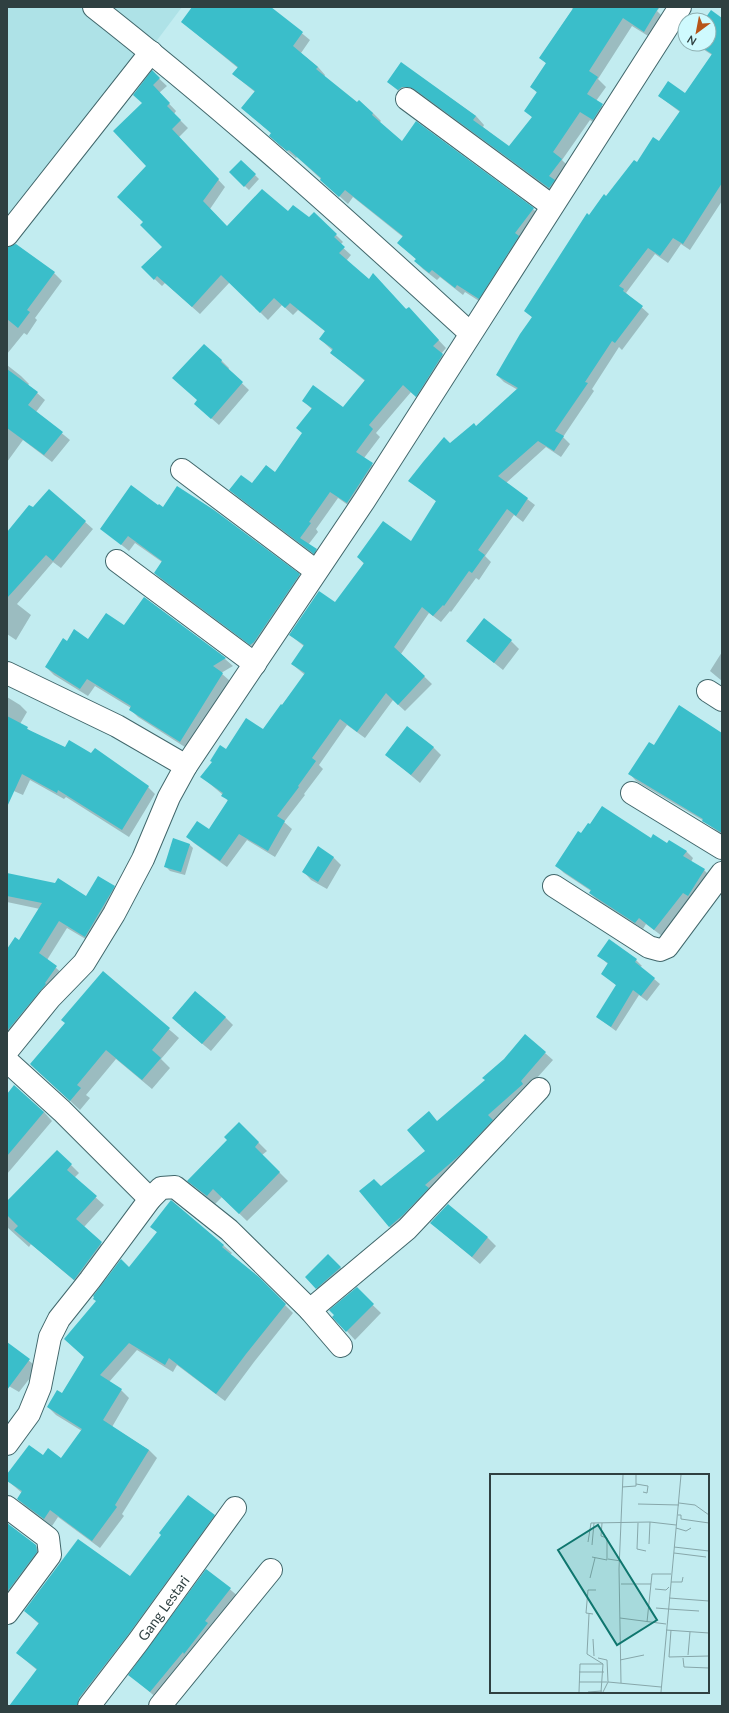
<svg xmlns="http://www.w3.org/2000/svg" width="729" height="1713" font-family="Lato,sans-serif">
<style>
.built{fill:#aee2e7}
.shadow{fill:#0003}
.building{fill:#3abeca}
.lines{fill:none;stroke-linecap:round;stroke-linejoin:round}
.street-casing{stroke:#41676b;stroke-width:24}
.street{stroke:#fff;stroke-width:22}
.labels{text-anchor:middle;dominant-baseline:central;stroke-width:3.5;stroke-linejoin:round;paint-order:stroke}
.street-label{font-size:14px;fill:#2f4041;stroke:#cffafe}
.inset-road{fill:none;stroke:#87a7aa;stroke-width:1}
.view{fill:#0f766e;fill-opacity:0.15;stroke:#0f766e;stroke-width:2}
.inset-edge{fill:none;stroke:#2f4041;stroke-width:2}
</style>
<rect width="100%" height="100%" fill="#c2ecf0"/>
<path class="built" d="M7,7H182L7,240Z"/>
<path class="shadow" d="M193,7H270L310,40L301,53L318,67L325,75L324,77L357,104L359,102L373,113L381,121L379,123L402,142L533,209L541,217L487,306L465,292L463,295L440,277L437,280L423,269L415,261L417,260L406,250L403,237L353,197L348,204L297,157L296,158L278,144L272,134L242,108L255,92L233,74L238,68L182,22Z
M570,7H660L657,11L665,19L653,39L632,26L598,79L606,87L596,101L611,114L602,128L590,120L562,160L570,168L558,196L424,97L417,95L408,99L388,82L401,63L476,116L484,125L483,127L509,147L533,118L526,111L538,94L531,86L547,64L540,58L573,9Z
M722,19V201L690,250L681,244L668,263L655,254L626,293L649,314L622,350L619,347L592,389L594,391L563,437L570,444L561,457L546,447L506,483L535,505L523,522L514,515L485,556L491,562L479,580L476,578L451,612L450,611L441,622L429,613L401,654L432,684L405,711L393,700L365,738L347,725L319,765L323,769L304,794L305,795L284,822L292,829L275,857L247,840L227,867L194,843L187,836L210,831L228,801L223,795L202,777L226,750L263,730L305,675L292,664L305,647L290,635L336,604L364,564L358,557L412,543L437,502L410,481L450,444L476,427L518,390L504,382L497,375L533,318L525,311L589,216L637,163L659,142L680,112L659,96L685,94L712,55L695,44H709V20H705Z
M152,72L167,86L159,93L176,111L174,114L188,128L179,137L225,187L210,209L227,227L288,213L309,219L314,213L343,242L340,245L351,255L346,261L407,310L416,316L446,348L441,354L450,362L424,403L411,392L376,433L380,437L364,458L380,471L355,510L338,498L316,529L318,532L308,545L324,557L321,560L238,497L231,490L252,485L275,473L303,434L313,410L303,401L344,409L365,381L331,353L333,351L320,339L326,332L298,310L293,315L282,305L268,320L230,282L200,314L165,283L162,286L142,267L163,247L144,222L148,166L144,104Z
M241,161L259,179L249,190L230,172Z
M7,251L54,273L62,281L35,318L37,320L27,335L24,333L7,354Z
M204,345L222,361L229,368L228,370L249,390L219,425L195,404L198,401Z
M7,365L21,376L29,384L28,385L45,400L36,412L70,440L52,462L23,440L7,462Z
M49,490L93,529L61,568L53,562L17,604L31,615L16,640L7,634V533L33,509Z
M164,508L299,575L306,582L258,651L162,580L155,573L162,562L135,543L129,551L101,528Z
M145,598L225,659L233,666L221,673L230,681L188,749L138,717L130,709L131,708L95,686L88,696L54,675L46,667L67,642L88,640L124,627Z
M467,641H511L519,649L503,670Z
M722,652V681L710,671Z
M7,697L20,705L27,712L20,724L32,732L148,787L155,794L129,837L66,797L64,799L30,780L23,795L7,788Z
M722,735V835L704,821L636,781L630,774L654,746Z
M433,747L441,755L420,783L387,755Z
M581,835L651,839L668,844L686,851L693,858L691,862L704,870L711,877L662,936L646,924L643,929L597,900L590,893L591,891L564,873L557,866Z
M189,844L193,848L185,875L170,871L166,867Z
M333,857L341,865L327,889L311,880L303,871Z
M7,874L87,897L114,887L122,895L94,944L67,928L47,960L64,975L7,1048V950L20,941L40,909L7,902Z
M609,940L636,960L642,966L640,967L660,984L647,1001L639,995L616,1031L597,1017L617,986L602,973L608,964L599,956Z
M103,972L179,1038L161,1059L170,1068L152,1089L116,1059L86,1095L90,1098L80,1110L31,1065L66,1023Z
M225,1017L233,1025L211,1051L181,1026Z
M545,1053L553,1060L397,1234L389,1226L381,1187L426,1151L438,1122Z
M7,1099L44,1112L52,1121L7,1174Z
M239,1123L267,1151L262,1155L288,1181L247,1221L222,1197L215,1204L188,1181L228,1140Z
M57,1151L79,1173L74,1178L104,1205L84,1227L109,1251L82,1287L31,1244L29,1247L7,1227V1203Z
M172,1202L224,1246L232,1253L230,1255L258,1278L293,1313L254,1362L225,1401L177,1365L173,1372L137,1350L109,1382L121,1390L129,1398L112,1427L149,1450L157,1458L122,1514L124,1516L100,1548L58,1517L52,1526L26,1507L18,1499L22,1493L7,1480V1476L43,1456L62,1459L82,1431L56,1415L48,1407L62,1394L85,1357L130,1268L158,1233L152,1227Z
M431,1223L488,1238L496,1246L480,1264Z
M328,1255L349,1276L325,1296L306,1277Z
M356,1289L381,1313L355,1340L334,1317Z
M7,1343L38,1368L19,1392L7,1385Z
M214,1515L222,1524L88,1706H7V1704L10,1706L37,1670L17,1653L39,1624L25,1611L131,1577Z
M7,1525L36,1546L44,1554L7,1612Z
M207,1570L239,1597L159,1700L130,1675Z"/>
<path class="building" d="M192,7H271L303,32L293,46L318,67L316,69L357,102L359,100L373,113L372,115L402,141L416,121L534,208L515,233L519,236L479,299L457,285L455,288L432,270L429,273L414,261L416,259L397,243L403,236L345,190L339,197L320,180L321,178L289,150L287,151L269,136L271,133L241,108L255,91L232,74L238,67L181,22Z
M574,7H659L644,32L623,18L589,71L598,77L587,94L603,104L593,120L580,112L553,152L562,159L549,176L555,180L549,188L414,89L408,87H402L398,90L387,82L401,62L476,116L473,120L509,146L532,117L524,111L537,92L530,87L546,63L539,58Z
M711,10L722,18V183L683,244L673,238L660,256L648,248L619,286L624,289L623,291L643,306L615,343L612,341L585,382L588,383L555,431L564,436L554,451L538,441L498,476L528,498L516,516L507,509L478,550L485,555L472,573L469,571L444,606L443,605L433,616L422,607L394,647L425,676L398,705L386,693L357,732L340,719L312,758L316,761L298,786L299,787L277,816L285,821L268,851L239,834L220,861L186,837L197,821L209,829L228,800L221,796L223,793L200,777L212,762L210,761L220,745L226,749L246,718L263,729L281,704L282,705L305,673L291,664L304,645L289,635L319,591L335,602L364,563L357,557L383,521L411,541L436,501L408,481L423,462L444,437L450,443L474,423L476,426L518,388L496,375L520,334L532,317L524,311L587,213L589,215L604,194L606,196L634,160L637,162L653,137L659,141L680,111L658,96L668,81L685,93L712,54L697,44H709V20H704Z
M152,70L160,78L153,85L170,103L167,106L181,120L172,129L219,179L203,201L227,226L262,189L288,211L293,205L309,217L314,212L337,234L334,237L345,247L339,253L369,279L373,273L406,309L409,307L439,340L433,346L443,354L416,397L403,385L369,425L373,429L356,452L373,463L347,503L330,492L309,522L311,523L300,538L317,549L314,554L229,490L241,475L252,483L266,465L275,472L302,433L296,428L312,408L302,401L313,385L343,407L365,380L330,353L333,349L319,339L325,331L290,303L285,308L274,298L260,313L221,275L192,307L157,276L154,280L141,267L162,247L140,225L143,222L117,197L146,166L113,131L142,103L133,95Z
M241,160L256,174L244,187L229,172Z
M16,244L55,272L27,310L30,312L18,328L7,319V247Z
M204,344L222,360L221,362L243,382L211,419L194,404L197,400L172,378Z
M7,369L38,392L28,405L63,432L44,455L7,428Z
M131,485L158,505L159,504L163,507L177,486L214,510L300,574L254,642L250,645L154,573L162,561L128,536L121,545L100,529Z
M49,489L86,521L53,561L46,555L7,598V532L29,505L33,507Z
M144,597L226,658L213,666L223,673L180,742L129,710L131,706L87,679L80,689L45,667L63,638L67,641L74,629L88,639L106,613L124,625Z
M484,618L512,640L494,663L466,641Z
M679,705L722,733V833L702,821L703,819L628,774L649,742L654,745Z
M7,716L28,727L27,729L65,747L69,740L91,753L95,748L149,786L122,830L58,790L57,793L22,774L7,807Z
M407,726L434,747L411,775L385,755Z
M602,806L651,838L653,834L667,843L669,840L687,851L683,856L705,869L688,896L683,893L654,930L639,918L635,923L589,893L591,890L555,866L578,831L581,833L588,823L590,824Z
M173,838L190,844L181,872L164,867Z
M318,846L334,857L318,882L302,872Z
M7,873L55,883L58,878L86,896L98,876L115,886L85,937L59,921L39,953L57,966L45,983L46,984L7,1031V949L15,937L19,940L42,903L7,896Z
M609,939L637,959L635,962L655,978L641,996L633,990L611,1027L596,1017L616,985L601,974L608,963L597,956Z
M103,971L170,1028L152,1050L161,1058L142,1080L106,1050L77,1085L81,1088L70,1101L30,1064L65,1023L61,1020Z
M195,991L226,1017L202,1044L172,1018Z
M525,1034L546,1052L521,1081L523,1084L488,1115L493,1120L461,1154L425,1185L429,1188L403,1215L389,1227L359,1191L374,1179L381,1186L425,1151L407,1130L429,1111L437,1121L485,1080L482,1078L504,1059Z
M14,1085L44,1112L7,1156V1094Z
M239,1122L259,1142L255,1147L280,1172L239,1214L213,1189L207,1196L187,1181L227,1140L224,1137Z
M57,1150L72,1164L67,1170L97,1196L76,1219L102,1242L74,1280L14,1230L18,1226L7,1215V1201Z
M171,1200L224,1245L222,1247L259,1277L286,1304L246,1354L216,1394L169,1358L165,1365L129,1343L100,1375L122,1389L103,1420L149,1450L115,1505L117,1507L92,1541L50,1510L44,1519L17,1499L22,1491L7,1481V1474L29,1445L43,1455L48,1448L61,1458L82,1429L47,1407L57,1390L62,1393L84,1357L64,1339L96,1301L93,1299L94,1297L93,1296L121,1259L129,1267L157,1232L150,1227Z
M448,1204L488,1237L472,1257L430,1223Z
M328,1254L341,1267L316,1289L305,1277Z
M357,1287L374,1304L346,1332L332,1317L334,1315L329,1310Z
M7,1342L30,1359L7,1390Z
M188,1495L215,1515L128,1635L79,1698L77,1706H9L37,1669L16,1653L39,1623L24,1611L78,1539L130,1576L161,1535L159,1533Z
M7,1523L36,1545L37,1552L7,1592Z
M206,1569L231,1588L205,1621L208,1623L184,1654L183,1652L150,1692L128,1675Z"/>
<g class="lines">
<g class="street-casing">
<g id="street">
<path d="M94,7C224,109 348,221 470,333"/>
<path d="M407,99L552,206"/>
<path d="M7,235L151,52"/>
<path d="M182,470L316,571"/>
<path d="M117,561L255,664"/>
<path d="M7,673L117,726L186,766"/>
<path d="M708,691L722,700"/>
<path d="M632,793L722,848"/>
<path d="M554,886L649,947L660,950L667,947L722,873"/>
<path d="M7,1051L50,998L84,963L114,914L143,859L169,797L186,766L364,501L680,7"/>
<path d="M7,1061L62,1111L150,1199"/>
<path d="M310,1310L407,1229L539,1089"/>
<path d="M7,1444L29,1414L40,1387L50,1337L59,1319L90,1280L150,1199L161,1188L175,1187L229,1230L310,1310L341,1346"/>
<path d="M7,1507L48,1538L50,1555L7,1613"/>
<path id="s1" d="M89,1706L138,1642L235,1508"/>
<path d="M160,1706L271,1570"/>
</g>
</g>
<use href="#street" class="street"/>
</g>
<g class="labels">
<g class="street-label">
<text stroke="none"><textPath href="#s1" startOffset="123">Gang Lestari</textPath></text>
</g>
</g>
<g transform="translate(490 1474)">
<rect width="219" height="219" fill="#c2ecf0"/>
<path class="inset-road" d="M146,10L158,12L157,19L153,18M132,13L146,12V1M189,29L205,31L219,41M148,30L189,31M188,41H191V45L219,49M148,49L147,75L156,77M186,54L196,57L201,54M98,68L101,49L160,48L186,51M159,70L160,48M102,71L104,49M184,73L219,77M184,79L216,83M102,83L117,86V64L111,62L112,49M118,85L131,87M100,104L105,84M181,108H192L193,103M131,110H161M165,115L176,116L179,113M179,124L219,127M166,134L178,135M178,135L209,137M99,140L97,180L113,190L111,218M103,140L96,139L98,116H106M130,144L176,150M157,148L162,100H181M176,156L219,159M181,156L179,183L219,182M103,165L104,182M198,181L200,158M108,184L117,186L118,208L113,218M193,184L194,193L219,194M130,186L154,181M89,198H114M89,208H117M118,208L171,213M131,209L129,95L133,1M89,218L90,190H113M98,218L112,217M171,218L191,1"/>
<path class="view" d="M108,51L167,146L127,171L68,76Z"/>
<rect width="219" height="219" class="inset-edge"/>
</g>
<rect width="729" height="1713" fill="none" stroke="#2f4041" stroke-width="16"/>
<g transform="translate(697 32) rotate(212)"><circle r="19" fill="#cffafe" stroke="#8fb0b2"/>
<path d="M0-3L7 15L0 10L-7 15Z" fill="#b75519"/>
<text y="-6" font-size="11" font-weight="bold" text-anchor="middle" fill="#2f4041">N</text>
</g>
</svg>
